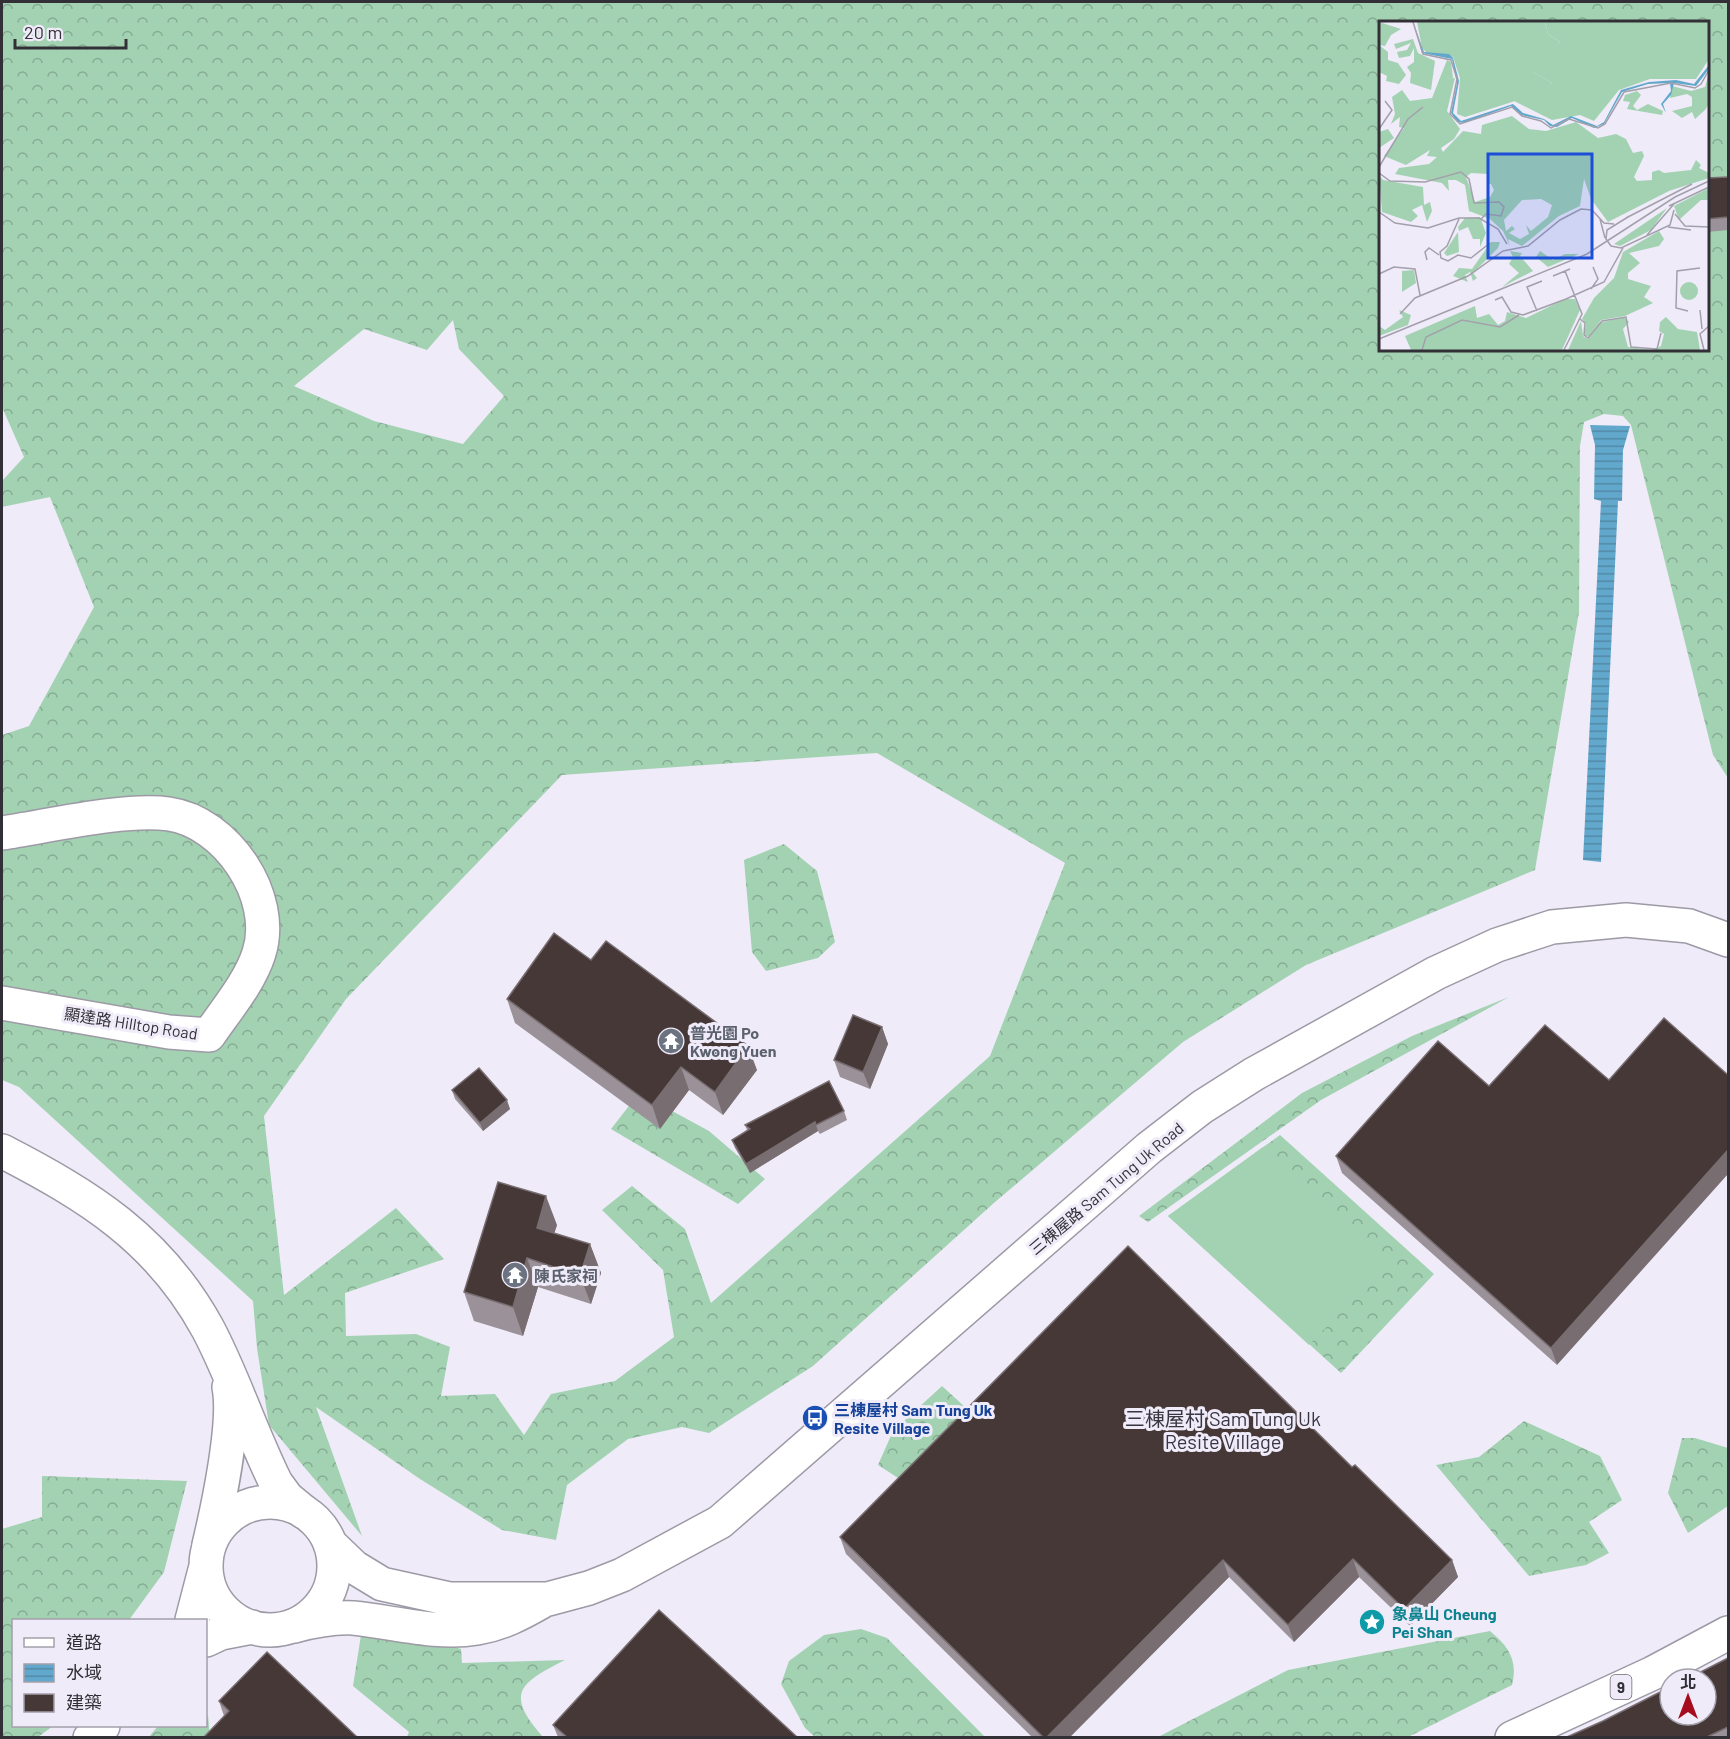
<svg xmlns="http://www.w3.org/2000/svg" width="1730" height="1739" font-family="Barlow,'Noto Sans TC',sans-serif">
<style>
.forest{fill:url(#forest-crowns);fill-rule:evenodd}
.pitch{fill:#a3d2b3}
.water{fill:url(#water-rules)}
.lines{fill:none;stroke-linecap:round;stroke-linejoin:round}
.street-casing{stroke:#9d9aa6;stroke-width:36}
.secondary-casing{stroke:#9d9aa6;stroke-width:36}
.highway-casing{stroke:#9d9aa6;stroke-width:36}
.street{stroke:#fff;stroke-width:33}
.secondary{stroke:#fff;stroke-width:33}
.highway{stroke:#fff;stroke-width:33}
.wall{fill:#9a9298}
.shaded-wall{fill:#786e71}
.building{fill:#453837;stroke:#786e71;stroke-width:1.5}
.labels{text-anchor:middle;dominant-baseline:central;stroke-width:6;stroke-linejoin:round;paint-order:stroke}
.shield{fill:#efebf9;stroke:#6b6870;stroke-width:1.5}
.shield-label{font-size:15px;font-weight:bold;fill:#323036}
.street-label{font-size:16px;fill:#323036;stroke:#efebf9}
.worship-label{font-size:16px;font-weight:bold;fill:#5b616d;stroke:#efebf9;text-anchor:start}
.transit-label{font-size:16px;font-weight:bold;fill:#164399;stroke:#efebf9;text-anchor:start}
.culture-label{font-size:16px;font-weight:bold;fill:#0d838f;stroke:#efebf9;text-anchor:start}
.quarter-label{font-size:20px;fill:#393641;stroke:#efebf9}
.inset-road{fill:none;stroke:#a3a0ab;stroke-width:1.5}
.view{fill:#1d4ed8;fill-opacity:0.15;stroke:#1d4ed8;stroke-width:3}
.inset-edge{fill:none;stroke:#323036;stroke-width:3}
</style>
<defs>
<pattern id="forest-crowns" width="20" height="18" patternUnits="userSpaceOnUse" patternTransform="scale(1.5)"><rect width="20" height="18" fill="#a3d2b3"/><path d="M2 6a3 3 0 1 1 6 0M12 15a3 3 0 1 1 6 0" fill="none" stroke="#85ab92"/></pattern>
<pattern id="water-rules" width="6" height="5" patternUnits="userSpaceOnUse" patternTransform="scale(1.5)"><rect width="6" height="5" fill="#62a8cc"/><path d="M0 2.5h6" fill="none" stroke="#5189a6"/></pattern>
</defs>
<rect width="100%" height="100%" fill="#efebf9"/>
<path class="forest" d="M2,2H1728V778L1713,755L1631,425L1623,416L1604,414L1584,422L1580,446L1579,612L1535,870L1306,965L1183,1042L995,1202L813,1366L709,1433L682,1427L628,1439L567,1485L556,1540L502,1530L420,1479L316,1407L362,1536L269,1425L257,1348L253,1301L19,1087L2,1080V735L29,726L94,607L50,497L2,507V481L24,457L2,407ZM1380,22H1708V350H1380ZM453,320L459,349L504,396L463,444L374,421L294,386L364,329L427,350ZM877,753L1065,863L990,1056L711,1303L685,1229L632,1186L602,1210L663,1270L674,1337L615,1381L551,1394L524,1435L495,1394L441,1396L450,1347L416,1334L346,1336L345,1293L444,1259L396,1208L284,1295L264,1116L346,999L562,775Z
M784,844L817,871L835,942L818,958L766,971L752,952L744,860Z
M1509,997L1321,1100L1148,1222L1139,1216L1302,1093L1412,1036Z
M639,1093L709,1131L765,1179L738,1204L611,1129Z
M1280,1135L1434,1274L1341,1373L1168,1216Z
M942,1386L977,1418L909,1485L878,1465L893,1431Z
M1524,1421L1600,1456L1622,1500L1589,1522L1609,1553L1586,1565L1529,1576L1436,1465L1479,1457Z
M1682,1438H1695L1728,1448V1506L1688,1533L1668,1493Z
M42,1476L187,1481L164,1572L129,1620H14V1726H53L38,1737H2V1529L42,1517Z
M861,1629L887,1638L985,1737H815L805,1728L781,1684L789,1661L824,1635Z
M1490,1631C1509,1647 1518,1660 1512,1685L1408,1737H1158L1288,1670Z
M361,1635L428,1639L461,1649L462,1663L565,1660C520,1683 504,1693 543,1737H407L409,1732L353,1686Z
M208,1715L210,1737L148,1738L158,1726H206V1716Z"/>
<path class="pitch" d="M1263,1147L1389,1263L1309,1345L1168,1216Z"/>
<path class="water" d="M1590,425L1630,426L1623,450L1622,501H1618L1601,862L1583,860L1601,501L1594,499L1595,445Z"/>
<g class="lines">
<g class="street-casing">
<path id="street" d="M2,833C49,826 124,808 169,814C226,822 277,896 259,953C250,982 226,1010 209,1035L169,1032L2,1003
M2,1151C89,1196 159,1239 208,1329C234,1378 251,1433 276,1483L287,1498L304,1512
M209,1545C218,1507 236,1423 229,1387"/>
</g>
<g class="secondary-casing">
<path id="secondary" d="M206 1566a64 64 0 1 1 128 0a64 64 0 1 1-128 0Z
M330,1544L354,1567L382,1584L450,1599H548L589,1588L622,1575L720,1522L1149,1148L1202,1107L1254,1074L1436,973L1497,945L1552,927L1626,920L1689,926L1728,940
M192,1620L205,1570
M294,1626C313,1621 333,1617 353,1618C394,1622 437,1635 477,1628C501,1624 520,1614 541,1602
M206,1640L221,1633L252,1627
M90,1738L103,1726"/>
</g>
<g class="highway-casing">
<path id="highway" d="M1512,1738L1653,1673L1728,1633"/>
</g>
<use href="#street" class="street"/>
<use href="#secondary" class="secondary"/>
<use href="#highway" class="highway"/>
</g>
<path class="wall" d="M1728,177V230L1707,232V178Z
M591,960L757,1070L723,1115L689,1090L660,1129L515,1023L507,999Z
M882,1027L888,1044L870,1089L840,1077L834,1060Z
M1489,1086L1557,1365L1342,1173L1336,1156Z
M452,1090L510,1109L483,1131L455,1099Z
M844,1111L847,1120L820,1134L818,1131L750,1173L735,1148L732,1140L747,1130L745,1125Z
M557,1225L554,1233L590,1244L601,1273L591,1304L538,1287L523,1336L474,1321L464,1292Z
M1352,1467L1452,1560L1458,1577L1410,1626L1359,1577L1294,1642L1229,1577L1070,1737H1032L846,1554L840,1537Z
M1728,1658V1737H1567L1603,1721Z
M219,1701L357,1737L224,1716Z
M553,1725L797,1737H558Z"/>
<path class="shaded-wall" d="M882,1027L888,1044L870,1089L863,1072Z
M748,1046L757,1070L723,1115L715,1092Z
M681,1067L689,1090L660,1129L652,1105Z
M507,1100L510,1109L483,1131L480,1123Z
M815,1122L818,1131L750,1173L746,1164Z
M1728,1150V1174L1557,1365L1551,1348Z
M546,1196L557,1225L547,1256L537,1228Z
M590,1244L601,1273L591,1304L580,1276Z
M527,1258L538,1287L523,1336L513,1307Z
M1353,1559L1359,1577L1294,1642L1288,1625Z
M1223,1560L1229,1577L1070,1737H1047Z
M1452,1560L1458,1577L1410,1626L1404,1609Z"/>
<path class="building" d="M1728,177V217L1707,219V178Z
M554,933L591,960L606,941L748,1046L715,1092L681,1067L652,1105L507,999Z
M853,1015L882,1027L863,1072L834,1060Z
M1664,1018L1728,1075V1150L1551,1348L1336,1156L1438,1041L1489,1086L1545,1025L1609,1080Z
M479,1068L507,1100L480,1123L452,1090Z
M829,1081L844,1111L816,1125L815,1122L746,1164L732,1140L750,1129L745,1125Z
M498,1182L546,1196L537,1228L590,1244L580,1276L527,1258L513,1307L464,1292Z
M1128,1246L1352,1467L1355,1465L1452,1560L1404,1609L1353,1559L1288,1625L1223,1560L1047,1737H1043L840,1537Z
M659,1610L797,1737H567L553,1725Z
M267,1652L357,1737H204L229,1711L219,1701Z
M1728,1658V1727L1707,1737H1567L1603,1721L1670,1687V1715H1706V1679H1687Z"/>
<defs>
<g id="temple-disc" transform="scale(1.35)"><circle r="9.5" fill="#6b7280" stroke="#efebf9"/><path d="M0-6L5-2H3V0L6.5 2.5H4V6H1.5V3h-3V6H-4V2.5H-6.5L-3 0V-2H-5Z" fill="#fff"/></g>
<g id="bus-disc" transform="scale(1.35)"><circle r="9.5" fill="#1a4fb4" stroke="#efebf9"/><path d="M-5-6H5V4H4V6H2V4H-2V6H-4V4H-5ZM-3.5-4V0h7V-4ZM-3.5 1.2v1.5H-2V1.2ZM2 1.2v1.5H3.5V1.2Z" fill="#fff"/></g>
<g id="sight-disc" transform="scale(1.35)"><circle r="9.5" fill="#0f9aa8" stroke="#efebf9"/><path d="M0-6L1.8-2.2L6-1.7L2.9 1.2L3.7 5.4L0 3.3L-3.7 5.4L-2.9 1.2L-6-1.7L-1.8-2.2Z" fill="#fff"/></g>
</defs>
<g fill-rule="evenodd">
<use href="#temple-disc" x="671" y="1041"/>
<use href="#temple-disc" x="515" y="1275"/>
<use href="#bus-disc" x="815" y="1418"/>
<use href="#sight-disc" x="1372" y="1622"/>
</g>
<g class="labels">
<rect class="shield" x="1610.5" y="1675" width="21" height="24" rx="4.5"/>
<g class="shield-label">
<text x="1621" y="1687">9</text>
</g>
<g class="street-label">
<text transform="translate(131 1023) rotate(9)">顯達路 Hilltop Road</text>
<text transform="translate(1106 1188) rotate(-40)">三棟屋路 Sam Tung Uk Road</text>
</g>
<g class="worship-label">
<text x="690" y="1032">普光園 Po<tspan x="690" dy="18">Kwong Yuen</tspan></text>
<text x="534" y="1275">陳氏家祠</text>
</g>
<g class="transit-label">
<text x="834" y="1409">三棟屋村 Sam Tung Uk<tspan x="834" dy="18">Resite Village</tspan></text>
</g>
<g class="culture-label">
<text x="1392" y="1613">象鼻山 Cheung<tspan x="1392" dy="18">Pei Shan</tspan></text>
</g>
<g class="quarter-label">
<text x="1223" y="1418">三棟屋村 Sam Tung Uk<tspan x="1223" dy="23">Resite Village</tspan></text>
</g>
</g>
<g transform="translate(1379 21)">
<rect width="330" height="330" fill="#efebf9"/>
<path d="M38,1H166L169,13L181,21L136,51H154L173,62L167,69L130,82L86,96L78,93L81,57L74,36L49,33L43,27Z" fill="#a3d2b3"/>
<path d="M0,1L22,8L12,14L6,25L0,24ZM166,1H330V38L317,58H271L240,69L215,100L201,94L173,99L135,80L140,71L157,66L167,68L173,62L154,51H136L143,26L164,31L181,21L169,13ZM34,18L39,32L56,40L52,69L31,62L32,52L28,46L35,41V27L31,35L20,37L18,31L28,29L32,22L17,28L15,23ZM0,24L9,31V39L19,42L27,54L20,63L7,60L8,55L0,51ZM68,39L72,41L74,57L67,58L76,57L68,90L81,108L75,118L62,127L64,131L84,110L102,113L103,104L133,95L150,108L167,110L197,101L219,117L237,113L247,118L254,132L263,130L265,135L255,156L258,160L273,159V151L280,149L285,152L312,149L317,139L322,144L320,147L330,152V157L290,170L229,201L212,178L205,158L201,185L180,195L143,225L129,218L131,225L124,210L111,198L90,190L86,164L77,159H69L70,170L63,162L16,153L20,147L50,143L58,136L48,135L51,129L27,144L5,135L25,107L20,106L21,96L12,103L16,93L13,76L23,69L31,80L53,77ZM92,152L109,153L108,163H112L115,169L111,176L96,181L87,156ZM162,178L173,184L169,196L152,210L147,204L150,213L141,218L130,212L136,208L133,205L127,210L125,199L143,179ZM330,52V83L326,89L316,98L313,91L303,97L293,90L313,85V76L308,73L291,77L293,65L312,70L326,66ZM258,70L262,74L254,85L258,89L269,83L284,90L283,94L248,88L251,81L244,80L246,74ZM9,108L15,117L0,127V111ZM0,154L4,159L44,166L45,184L51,181L53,190L48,201L43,184L33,189L39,195L32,201L3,191ZM330,167V179H322L300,199L295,185ZM288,187L272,209L241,225L235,223ZM101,196L107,212L101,226V218H94L89,206L80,210L79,206L86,197ZM280,210L285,218L280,225L250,232L261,242L249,252V258L272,265L265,276L274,282L246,295L222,299L210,315H205L207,303L203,298L215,277L235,257L244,231ZM79,211L80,231L68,235L65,232ZM112,221H121L119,227L94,252L98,257L94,260L91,251L86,254L89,261L74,255L80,247L93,248ZM131,230L143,232L141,235L154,250L123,266L140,252L130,243L134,236ZM161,230L174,239L186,233H200L169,246L157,236ZM186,278H196L201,289L183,329H32L26,315L96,285L98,297L110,293L119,304L126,300L128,291L147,297ZM20,289L32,294L29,304L0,315V305L6,309L24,296ZM245,296L250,301L244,308L249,326L272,329H189L202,300L204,315L209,318L220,302ZM287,296L299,308L318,311L321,329H274L282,325L285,313L280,310L281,301Z" fill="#a3d2b3" fill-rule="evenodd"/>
<path d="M35,249L37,262L23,271V250ZM301 270a9 9 0 1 1 18 0a9 9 0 1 1-18 0Z" fill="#a3d2b3"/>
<path d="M40,100L45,104L48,100L64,114L56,122L41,108L38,112L34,110ZM95,315L120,322L123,329H75Z" fill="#a3d2b3"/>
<path d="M34,1L45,31L70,33L74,37L80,60L74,92L82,100L134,83L144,92L165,98L174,104L192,95L218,105L225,101L242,69L270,61L297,59L315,63L330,44V48L317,65L295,62L292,74L284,83L287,92L282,83L292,70L291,62L269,63L243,71L225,103L215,107L193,97L178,106L171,105L165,99L142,94L132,85L85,102L78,101L72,92L78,62L73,38L43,32Z" fill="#62a8cc"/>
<path class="inset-road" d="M34,1L44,33L72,39L78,58L71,93L81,103L133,86L143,95L162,100L172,107L190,98L219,107L226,103L245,71L292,62L316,67L322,63L330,49M0,108L13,89L6,80M0,146L29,98L44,86M0,152L11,160L46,161L82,151L90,158L95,182L120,181L125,186L122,195L107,193L102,198M290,185L330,166M0,191L16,202L49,207L80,197H100L119,208L128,223M296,193L306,205L330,206M249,196L228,209L227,218L232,225L242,227L291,204L295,189M247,197L313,163M80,198L68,225L61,231L62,237L69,240L79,234L92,237L111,222M221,198L226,217M289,206L312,209M268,214L295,183M124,230L149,225L181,199L202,188L213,189L225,202L235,203M48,239L46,231L50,227L60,234M0,253L15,246L36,248L41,274M174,255L191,248M212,268L219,258L214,246M116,279L123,276L132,291L144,294L187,278L225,261L244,227M321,289L323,308M158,290L148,266L163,260M309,290L297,287L298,250L321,247M21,293L36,277L89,255L124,230M201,298L206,302L205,314L209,317L223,300L247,296L252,326L278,328L282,312M0,318L208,233L296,176L330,160M43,329L47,316L83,299L121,306L140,294M185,329L203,293L186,250M325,329L321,313L330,305"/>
<path class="view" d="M109,133H213V237H109Z"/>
<rect width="330" height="330" class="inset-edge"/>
</g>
<rect width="1730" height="1739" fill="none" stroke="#323036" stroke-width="6"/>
<rect x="12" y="1619" width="195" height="108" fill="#efebf9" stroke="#a3a0ab" stroke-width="1.5"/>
<rect x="24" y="1638" width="30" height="9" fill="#ffffff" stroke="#a3a0ab" stroke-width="1.5"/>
<text x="66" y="1649" font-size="18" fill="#323036">道路</text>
<rect x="24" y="1664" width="30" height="18" fill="url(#water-rules)" stroke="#a3a0ab" stroke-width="1.5"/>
<text x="66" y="1679" font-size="18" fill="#323036">水域</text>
<rect x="24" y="1694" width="30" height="18" fill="#453837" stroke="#a3a0ab" stroke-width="1.5"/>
<text x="66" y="1709" font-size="18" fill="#323036">建築</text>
<g transform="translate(1688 1697)"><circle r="28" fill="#efebf9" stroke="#a3a0ab" stroke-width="1.5"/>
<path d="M0-4.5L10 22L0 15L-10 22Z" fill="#a50c1e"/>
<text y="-9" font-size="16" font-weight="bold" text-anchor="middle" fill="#323036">北</text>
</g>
<path d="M15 39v9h111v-9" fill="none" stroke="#323036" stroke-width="3"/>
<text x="24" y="39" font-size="18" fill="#323036" stroke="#efebf9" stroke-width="4.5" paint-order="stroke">20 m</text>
</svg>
